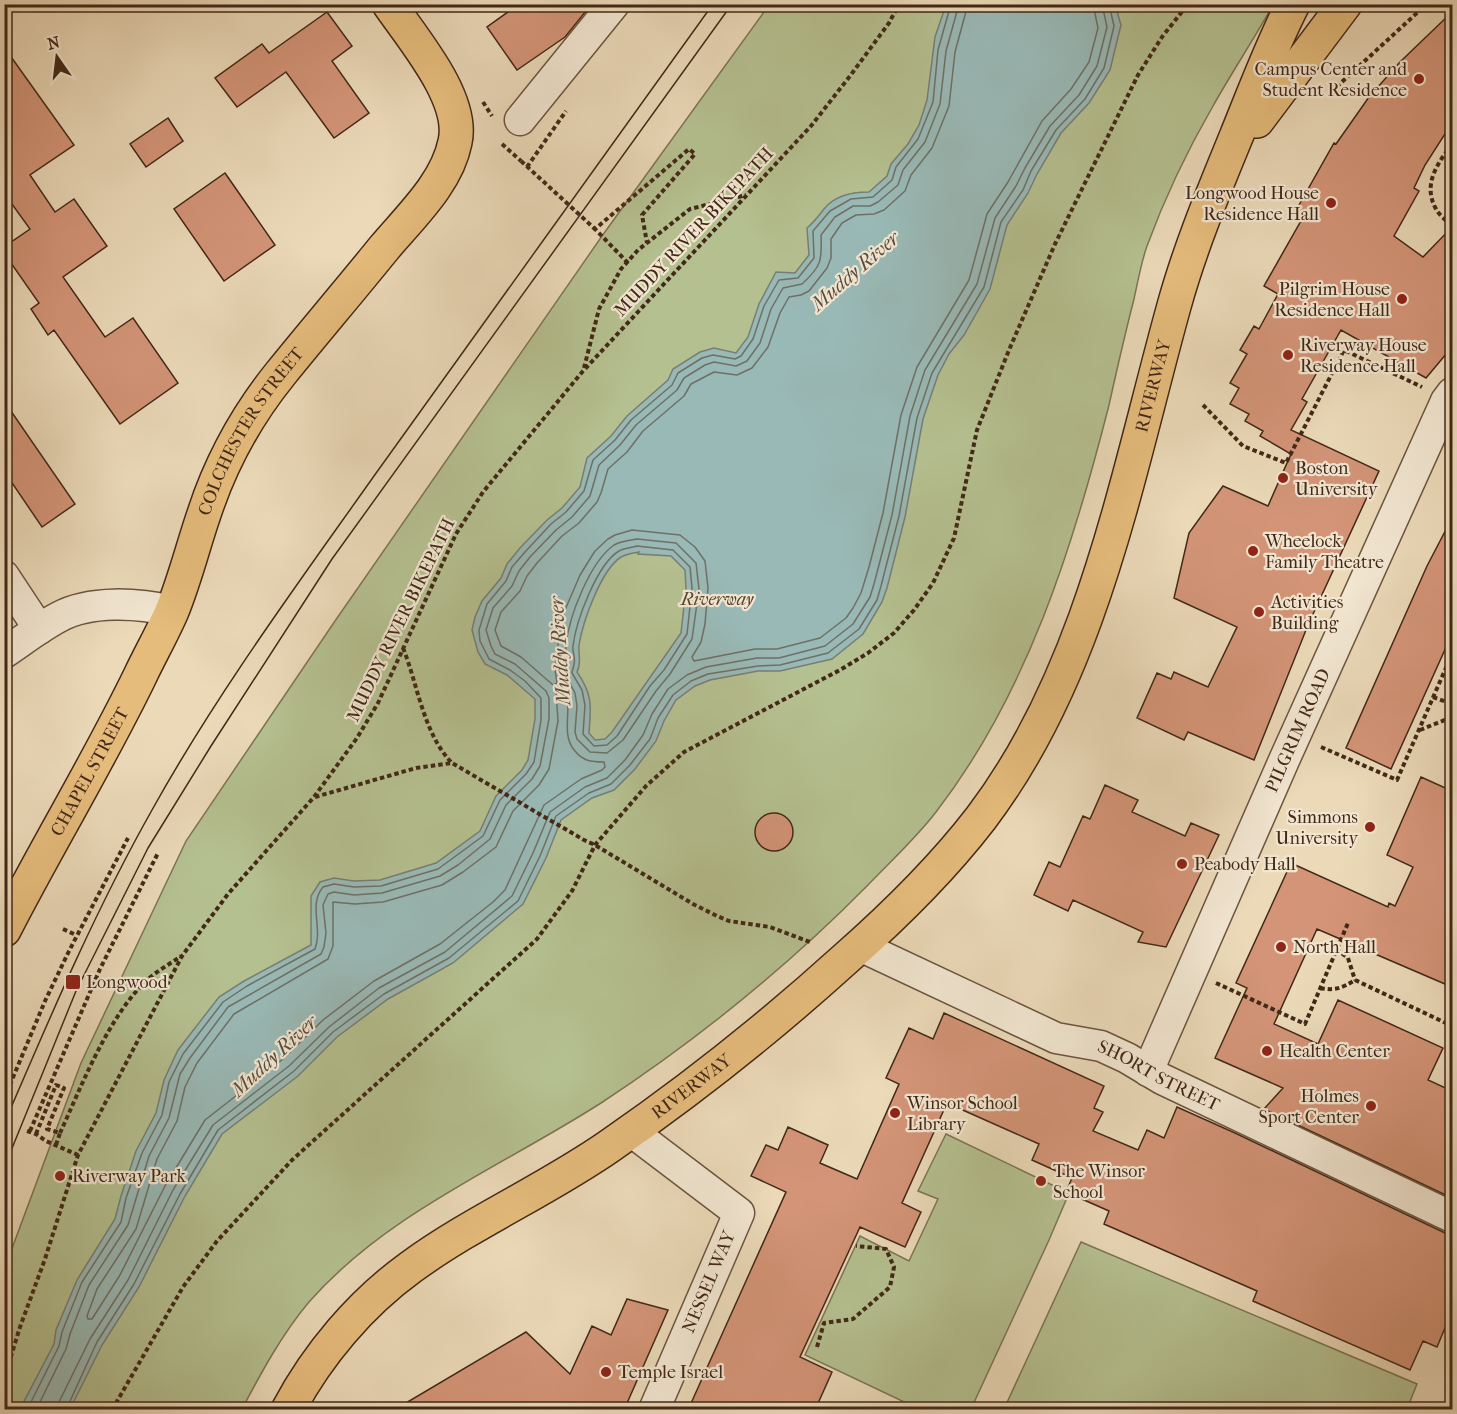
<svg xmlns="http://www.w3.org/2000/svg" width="1457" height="1414" font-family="'IM FELL French Canon',serif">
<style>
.green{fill:#b5c090;stroke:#7c7454;stroke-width:1.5}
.water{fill:#99b9b6;stroke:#767f76;stroke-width:1.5;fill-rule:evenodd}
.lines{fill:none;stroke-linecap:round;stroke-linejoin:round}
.shore{stroke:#6e7066;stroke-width:1.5}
.building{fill:#d39477;stroke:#422817;stroke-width:1.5}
.minor-casing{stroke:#6c543f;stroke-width:33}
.major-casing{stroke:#422817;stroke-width:36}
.highway-casing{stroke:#422817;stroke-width:36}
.path{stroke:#422817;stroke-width:4;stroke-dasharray:4.5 3;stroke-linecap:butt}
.minor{stroke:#f2e6d1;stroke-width:30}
.major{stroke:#e6bc7c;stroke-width:33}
.highway{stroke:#e6bc7c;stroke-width:33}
.tram{stroke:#422817;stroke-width:1.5}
.path-bridge{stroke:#422817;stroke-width:4;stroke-dasharray:4.5 3;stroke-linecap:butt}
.poi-dot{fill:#8f2418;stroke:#f2e6d1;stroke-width:2}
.labels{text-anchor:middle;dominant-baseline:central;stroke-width:4.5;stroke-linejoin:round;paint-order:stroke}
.poi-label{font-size:18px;fill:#422817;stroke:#f2e6d1;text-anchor:start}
.street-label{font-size:18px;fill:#422817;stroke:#f2e6d1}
.park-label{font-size:18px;font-style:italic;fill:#59462f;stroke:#f2e6d1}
.water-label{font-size:20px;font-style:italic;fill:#584c3f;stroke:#f2e6d1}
</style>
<rect width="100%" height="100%" fill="#ebd9b8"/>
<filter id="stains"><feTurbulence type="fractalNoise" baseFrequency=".00333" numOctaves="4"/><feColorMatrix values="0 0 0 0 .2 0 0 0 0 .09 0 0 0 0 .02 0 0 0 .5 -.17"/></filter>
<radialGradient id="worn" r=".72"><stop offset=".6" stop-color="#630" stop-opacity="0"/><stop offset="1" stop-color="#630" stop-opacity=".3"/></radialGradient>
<path class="green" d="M769,5H1273C1254,39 1232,72 1213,106C1187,151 1165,197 1147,246C1141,263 1138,281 1134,299C1125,334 1117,369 1109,405C1073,547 1027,694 936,812C916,838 891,861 868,885C787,967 697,1040 601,1103C503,1166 387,1213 309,1302C282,1334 261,1373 242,1409H5L4,1270L81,1063L186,841L335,621L602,236Z
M946,1134L1069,1193L1049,1240L971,1409H919L805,1355L860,1236L909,1261L938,1199L918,1191Z
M1081,1242L1417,1384L1407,1409H1004Z"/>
<path class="water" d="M946,5H1115L1121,25L1110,70L1089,103L1061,133L1037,174L1028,193L1007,225L990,289L964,335L949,354L938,375L923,419L905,517L887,588L882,602L863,634L832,659L780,671H758L710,680L695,686L676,700L664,721L656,741L635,769L614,790L592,798L561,820L546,858L523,904L453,963L388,999L337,1037L298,1076L222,1134L185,1196L139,1287L102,1345L70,1409H20L54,1344L56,1330L77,1280L115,1219L121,1196L136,1151L156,1113L164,1080L178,1050L219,997L244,981L311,945V896L320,882L334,878L354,881L380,880L436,863L480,831L496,796L522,770L528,760L535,719V699L507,675L485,664L478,652L472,630L475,617L482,601L501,578L507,564L520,548L547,520L562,508L580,487L587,458L611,436L627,416L668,380L673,369L700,352L714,348L736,353L748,337L759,304L776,272L795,273L809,255L807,228C814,222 818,217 824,209C835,195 853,192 869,192L887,176L891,164L908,144L919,125L927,100L935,37ZM639,552L638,554L671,556L685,570L686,588L681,633L612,732L605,739L595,740L589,733C591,706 593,695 577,672C582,662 578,655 579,645C583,621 601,570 621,557C626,554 633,553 639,552Z"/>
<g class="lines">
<path class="shore" d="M968,4L955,52L949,106L932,148L911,175L905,191L884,210L874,214L856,215L842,223L831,239V258L827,268L809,291L801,295L789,297L780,313L768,347L752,368L737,375L714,372L691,384L684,396L643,431L627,452L608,469L601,493L597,502L579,523L562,536L537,563L527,576L520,591L501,612L495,630L501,646L521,657L553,685L557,683L555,670L560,629L565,610L580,575L595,551L608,539L615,535L632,530L680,535L695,547L705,561L708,588L705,624L701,642L692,657L694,661L755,649H777L820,638L846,618L853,608L861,593L869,567L883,513L901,415L917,367L969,280L987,214L1008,182L1042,121L1071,89L1089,62L1098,28L1093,4
M637,539L676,543L696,563L699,589L692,639L670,674L656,691L623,740L607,753L590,752L577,739L575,732L577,706L575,693L564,672C564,669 566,666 566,663C568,657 565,651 566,645C569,616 590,562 614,545C621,541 630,540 637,539Z
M637,546L673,550L690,567L692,588L687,634L664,670L650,686L617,736L607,745L594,746L583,734L585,705L582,690L572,673C572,670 574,667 574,664C576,658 572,652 573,646C576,621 597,564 619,551C624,548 631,548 637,546Z
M558,687C579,699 557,731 575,751C583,761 591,762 604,762L605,767L602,770L581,779L544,805L505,890L493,902L440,944L374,981L323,1020L283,1059L205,1120L165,1186L120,1275L92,1319H88L87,1316L97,1289L136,1229L157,1159L177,1121L185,1087L197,1063L234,1014L328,959L333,946V902L355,904L383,902L442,885L463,872L496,847L513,811L539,785L549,769L558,721L556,690Z
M27,1410L59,1346L62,1332L82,1282L121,1222L126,1198L142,1153L162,1115L169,1082L183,1054L223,1002L247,986L315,949C323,928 308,905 323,887L334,884L354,887L381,886L438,869L483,836L500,800L526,774L534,762L541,720V698L525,681L510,670L489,659L480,641L479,630L487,604L506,581L512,567L525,552L551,524L566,512L584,491L593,460L615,440L631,420L672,385L678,373L702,358L713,355L735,359L741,356L753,339L764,306L779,280L798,278L814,258L813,231L830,211L851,199L873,197L892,180L896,167L918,139L933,102L938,50L951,4
M36,1410L66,1349L70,1334L89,1285L128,1225L149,1156L169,1118L180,1074L190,1058L228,1007L321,954L324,947L326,933L323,905L328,894L334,892L354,895L382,893L440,876L458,865L490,839L506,805L532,779L540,766L549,719V698L546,691L515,664L495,654L491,646L486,630L493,608L512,586L519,571L530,557L556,530L572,517L590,496L599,465L620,445L636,425L677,390L684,378L705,365L714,362L736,366L747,361L760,343L771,309L783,288L802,284C822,266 822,260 821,235L835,217L853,206H870L878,202L898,185L903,170L925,142L940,104L946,51L959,4
M58,1410L59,1402L90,1339L128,1280L173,1190L213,1125L289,1066L329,1027L379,988L445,952L512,896L533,853L550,812L585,787L607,778L625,760L643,735L652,714L668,689L687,675L706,667L757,658H779L825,646L853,624L870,597L874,584L892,515L910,416L925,370L977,284L995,218L1016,186L1025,168L1050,126L1079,95L1097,66L1107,27L1102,4
M66,1410L97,1342L134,1284L180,1194L218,1130L294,1071L333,1032L384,994L449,958L518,901L540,856L556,816L589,793L611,784L630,765L650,739L658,718L673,695L691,681L708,674L758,666L780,665L828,653L859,629L877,600L881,586L899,516L917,418L932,373L984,287L1001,222L1023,190L1031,171L1056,130L1085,99L1104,68L1114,26L1109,4"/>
</g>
<path class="building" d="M519,4H581L586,11L565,37L517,70L487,27Z
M327,12L352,46L332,61L369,113L334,138L286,72L237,107L215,78L262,44L269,53Z
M1452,12V123L1425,165L1414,188L1419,191L1394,236L1423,257L1452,227V347L1426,378L1341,330L1302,399L1307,402L1291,430L1379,471L1308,625L1254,760L1188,732L1184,740L1137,718L1157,673L1171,679L1174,672L1208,687L1237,627L1174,598L1189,533L1223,486L1268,506L1291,454L1260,436L1263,431L1245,421L1249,414L1230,404L1239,388L1230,383L1247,354L1240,350L1254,326L1259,329L1278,294L1264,286L1302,219L1294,214L1334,143L1336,144L1369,97L1400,62Z
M4,47L74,145L30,175L55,212L74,199L107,246L63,277L105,337L133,318L178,383L120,424L54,330L48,335L31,309L39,303L4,253V247L30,229L4,193Z
M168,118L183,141L146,167L130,144Z
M225,173L275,245L224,281L174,209Z
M4,401L75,504L42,527L4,471Z
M1452,518V634L1391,769L1346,748L1427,566Z
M1421,777L1452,791V987L1317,929L1274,1024L1318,1044L1338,1000L1443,1048L1428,1080L1452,1091V1198L1264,1109L1283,1088L1215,1058L1247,988L1236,983L1291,863L1388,907L1389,903L1395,906L1413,867L1387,855Z
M1105,785L1138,800L1132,812L1185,836L1191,823L1219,835L1166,947L1138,942L1143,932L1073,900L1068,911L1034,895L1049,862L1060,867L1083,816L1090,819Z
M755 832a19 19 0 1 1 38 0a19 19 0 1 1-38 0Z
M944,1013L1104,1086L1094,1108L1103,1112L1093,1131L1138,1150L1147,1130L1164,1138L1177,1107L1235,1133L1445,1233L1452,1234V1311L1437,1347L1423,1341L1410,1370L1253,1301L1257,1291L1104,1224L1109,1211L1066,1192L1072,1178L1032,1160L1039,1144L947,1103L902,1203L921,1212L905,1247L860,1227L800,1357L832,1372L815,1410H688L786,1192L751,1176L766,1145L778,1150L788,1127L828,1145L820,1163L857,1179L899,1084L886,1078L909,1028L933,1039Z
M627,1299L668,1310L624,1410H394L526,1332L570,1374L592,1326L611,1335Z"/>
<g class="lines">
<g class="minor-casing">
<g id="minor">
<path d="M520,120L614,4"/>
<path d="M4,576L39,629"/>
<path d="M4,653C22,641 40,627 59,617C90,600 138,603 172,611"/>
<path id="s1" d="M860,946L1056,1038L1101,1046L1127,1058L1162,1079L1452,1217"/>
<path id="s2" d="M1148,1071L1285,758L1446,401L1452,393"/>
<path d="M631,1131L739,1213L654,1410"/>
</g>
</g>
<g class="major-casing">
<g id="major">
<path id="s3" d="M4,930C48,844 99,761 141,674C151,653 163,632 172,611C185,579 193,546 204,514C221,462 247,415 281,373C315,331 350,290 384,248C410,217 447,183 455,142C465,99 413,39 389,4"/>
</g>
</g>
<g class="highway-casing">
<g id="highway">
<path d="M1257,121L1345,4"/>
<path id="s4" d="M288,1410C317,1355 360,1304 411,1267C474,1221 547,1190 611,1145C692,1089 770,1027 844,960C893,917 941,870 981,818C1092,672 1126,479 1174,306C1190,248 1213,193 1236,137C1254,93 1271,47 1293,4"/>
</g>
</g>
<path class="path" d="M1331,92L1418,12L1433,4
M483,102L492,116
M502,144L521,161
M1452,144C1438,163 1422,184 1436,209C1439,215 1447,221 1452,226
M527,167L566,111
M628,263L595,229L689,149L695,154L642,215L647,243
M584,368L599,309L621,269L638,250L690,209L746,195
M1203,405L1243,446L1286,463L1344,350L1422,387
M403,648C418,685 423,733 452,763
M1433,697L1452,704
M1420,730L1452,717
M1321,747L1397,780L1452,654
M315,797L416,768L452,763L584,840L595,845L693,904L717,916L729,921L770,927L810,942
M63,929L76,935
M1336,949L1348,958L1355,980
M1355,980L1452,1026
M1216,983L1305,1024L1348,923
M1320,988C1335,991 1342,988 1355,980
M4,1099L45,1001L69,951L128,838
M27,1131L36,1134L46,1141L78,1155
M30,1131L100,969L158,853
M60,1133C82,1085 108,1017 147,980C157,971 170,964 181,956
M36,1134L56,1085L64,1088L47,1129L60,1133L56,1145
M817,1347L824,1323L853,1319L890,1287L894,1267L886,1249L856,1246
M4,1379L20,1327L45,1259L78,1155L182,956L228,894L314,797L357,738L378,703L456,534L483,492L583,371L811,126L850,76L889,23L899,4
M112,1410L183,1287L217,1241L292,1160L537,939L572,891L595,845L646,786L684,752L840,670L868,653L894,633L914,610L933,583L954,538L977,430L1009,350L1055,244L1138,75L1162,37L1188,4"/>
<use href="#minor" class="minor"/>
<use href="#major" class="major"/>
<use href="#highway" class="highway"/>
<path class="tram" d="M4,1124C50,1017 95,911 152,810C217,693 297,585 374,476C486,318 601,162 713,4
M4,1168L76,991L148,848L211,746L332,559L732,4"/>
<path class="path-bridge" d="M521,161L595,229"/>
</g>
<g class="poi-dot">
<circle cx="1419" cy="79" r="6"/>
<circle cx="1331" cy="203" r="6"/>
<circle cx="1402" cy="299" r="6"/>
<circle cx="1288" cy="355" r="6"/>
<circle cx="1283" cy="478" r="6"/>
<circle cx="1253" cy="551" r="6"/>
<circle cx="1259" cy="612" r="6"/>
<circle cx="1370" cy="827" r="6"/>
<circle cx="1182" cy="864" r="6"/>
<circle cx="1281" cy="947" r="6"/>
<rect x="65" y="974" width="16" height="16" rx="3"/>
<circle cx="1267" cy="1051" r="6"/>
<circle cx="1371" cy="1106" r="6"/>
<circle cx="895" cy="1113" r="6"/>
<circle cx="60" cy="1176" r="6"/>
<circle cx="1041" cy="1181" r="6"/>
<circle cx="606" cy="1372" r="6"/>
</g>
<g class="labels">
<g class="poi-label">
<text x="1407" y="69" text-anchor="end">Campus Center and<tspan x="1407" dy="21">Student Residence</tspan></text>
<text x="1319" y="193" text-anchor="end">Longwood House<tspan x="1319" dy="21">Residence Hall</tspan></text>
<text x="1390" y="289" text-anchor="end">Pilgrim House<tspan x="1390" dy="21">Residence Hall</tspan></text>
<text x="1300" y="345">Riverway House<tspan x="1300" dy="21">Residence Hall</tspan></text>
<text x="1295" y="468">Boston<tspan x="1295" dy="21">University</tspan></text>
<text x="1265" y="541">Wheelock<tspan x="1265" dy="21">Family Theatre</tspan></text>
<text x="1271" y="602">Activities<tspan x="1271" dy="21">Building</tspan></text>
<text x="1358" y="817" text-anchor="end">Simmons<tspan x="1358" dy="21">University</tspan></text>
<text x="1194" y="864">Peabody Hall</text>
<text x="1293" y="947">North Hall</text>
<text x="86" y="982">Longwood</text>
<text x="1279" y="1051">Health Center</text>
<text x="1359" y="1096" text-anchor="end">Holmes<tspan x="1359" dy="21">Sport Center</tspan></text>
<text x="907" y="1103">Winsor School<tspan x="907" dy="21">Library</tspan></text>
<text x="1053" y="1171">The Winsor<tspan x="1053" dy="21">School</tspan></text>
<text x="72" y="1176">Riverway Park</text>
<text x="618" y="1372">Temple Israel</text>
</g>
<g class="street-label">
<text transform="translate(694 232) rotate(-47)">MUDDY RIVER BIKEPATH</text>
<text stroke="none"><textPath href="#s4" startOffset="1388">RIVERWAY</textPath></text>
<text stroke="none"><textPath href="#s3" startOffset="558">COLCHESTER STREET</textPath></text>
<text transform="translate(401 620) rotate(-64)">MUDDY RIVER BIKEPATH</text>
<text stroke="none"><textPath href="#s2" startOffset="372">PILGRIM ROAD</textPath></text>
<text stroke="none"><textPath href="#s3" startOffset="180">CHAPEL STREET</textPath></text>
<text stroke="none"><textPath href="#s1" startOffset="327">SHORT STREET</textPath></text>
<text stroke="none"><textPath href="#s4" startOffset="524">RIVERWAY</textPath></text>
<text transform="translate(709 1282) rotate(-67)">NESSEL WAY</text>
</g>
<g class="park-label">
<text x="717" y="599">Riverway</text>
</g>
<g class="water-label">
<text transform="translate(855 271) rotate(-41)">Muddy River</text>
<text transform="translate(560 651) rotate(-94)">Muddy River</text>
<text transform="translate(274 1056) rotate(-43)">Muddy River</text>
</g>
</g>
<rect width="1457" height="1414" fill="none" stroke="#ebd9b8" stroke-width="24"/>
<rect x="6" y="6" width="1445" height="1402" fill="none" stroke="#422817" stroke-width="3"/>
<rect x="12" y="12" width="1433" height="1390" fill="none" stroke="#422817" stroke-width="1.5"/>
<g transform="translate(57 57) rotate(346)" stroke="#f2e6d1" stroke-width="4.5" paint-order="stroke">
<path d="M0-4.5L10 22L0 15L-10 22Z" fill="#422817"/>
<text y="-9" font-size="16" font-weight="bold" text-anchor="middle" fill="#422817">N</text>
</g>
<rect width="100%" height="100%" filter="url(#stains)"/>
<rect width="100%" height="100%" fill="url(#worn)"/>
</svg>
